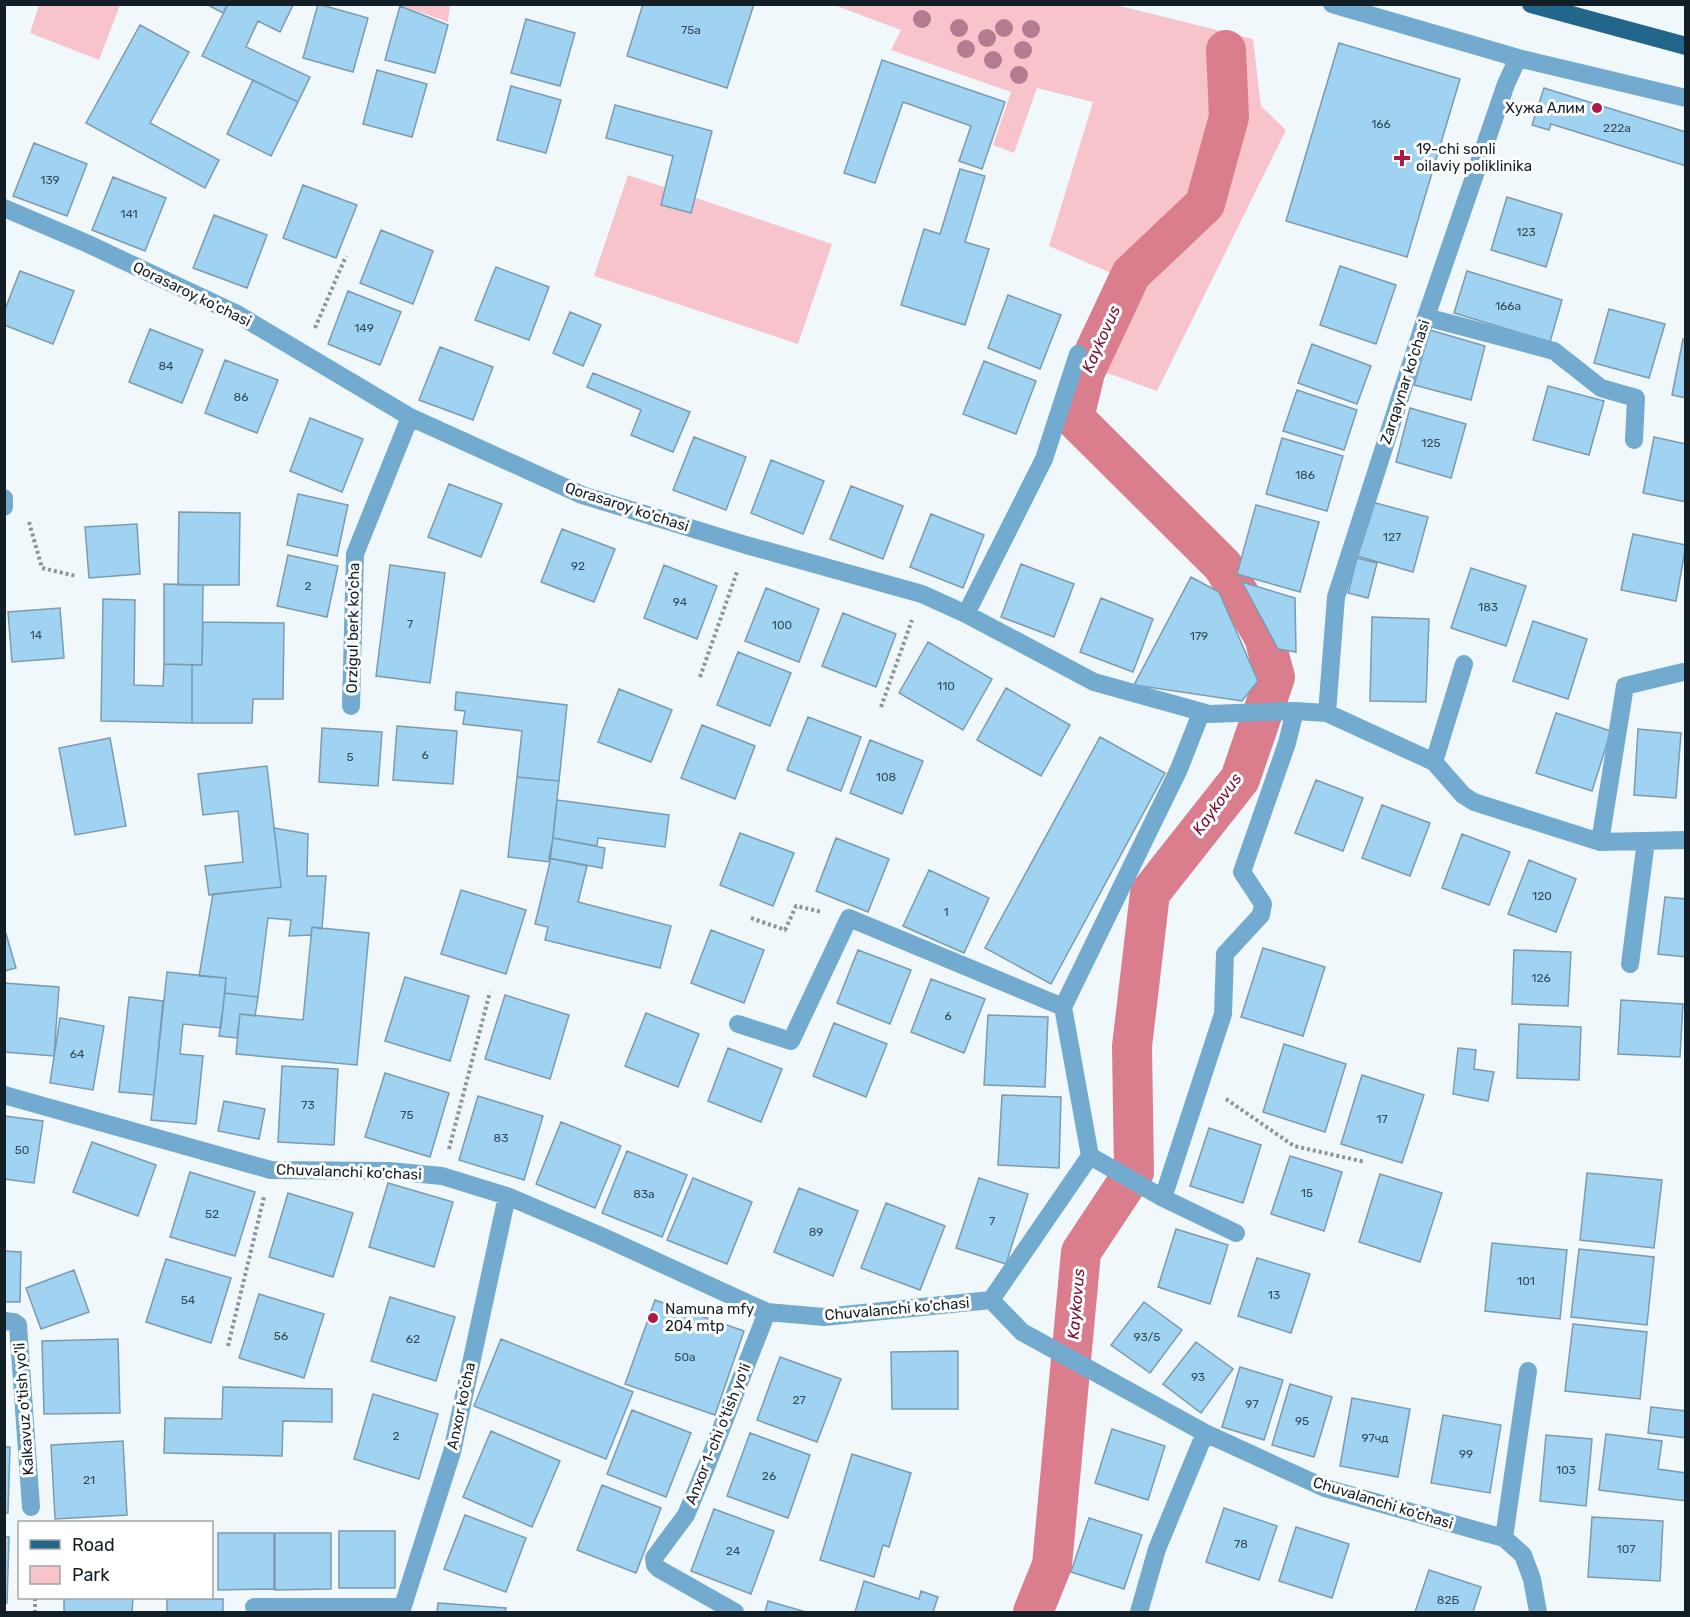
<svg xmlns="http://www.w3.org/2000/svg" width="1690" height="1617" font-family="Rubik,sans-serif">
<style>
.green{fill:#f8c4cb}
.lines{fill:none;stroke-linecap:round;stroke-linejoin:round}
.canal{stroke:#da7e8e;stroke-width:40}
.building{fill:#a0d2f2;stroke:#7b9baf;stroke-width:1.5}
.path{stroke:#8b949a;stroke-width:4;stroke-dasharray:3 3;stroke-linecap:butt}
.minor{stroke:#72abcf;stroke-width:18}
.major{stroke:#22668b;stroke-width:18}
.tree{fill:#b57b90}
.poi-dot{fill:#ad1a4a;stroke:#fff;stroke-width:2}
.labels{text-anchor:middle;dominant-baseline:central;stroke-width:6;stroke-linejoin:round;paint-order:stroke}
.number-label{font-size:12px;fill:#364c5a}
.poi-label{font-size:15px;fill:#131f27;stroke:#fff;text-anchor:start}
.street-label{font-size:15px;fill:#131f27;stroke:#fff}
.water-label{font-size:16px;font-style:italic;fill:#7c0931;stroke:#fff}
</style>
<rect width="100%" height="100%" fill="#f1f8fc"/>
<path class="green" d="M39,5H120L99,60L30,33Z
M399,5H450L448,22Z
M834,5H1116L1253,39L1261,106L1286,130L1157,391L1102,371L1129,281L1049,246L1093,102L1037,88L1014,153L993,145L1011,92L891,50L901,30Z
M628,175L832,244L798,344L594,276Z"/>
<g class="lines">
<path class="canal" d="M1033,1612L1052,1565L1081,1252L1134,1172L1132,1046L1150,893L1240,779L1275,677L1264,637L1223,566L1074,418L1085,372L1131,274L1205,204L1229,117L1226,50"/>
</g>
<path class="building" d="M206,4H228L223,13Z
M228,4L293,5L280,32L258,21L246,47L310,77L298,102L202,56Z
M318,4L368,18L353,72L303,58Z
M643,4H754L727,88L627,56Z
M400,6L448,25L435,73L385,60Z
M526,19L575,33L560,86L511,73Z
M140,25L189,52L150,123L219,160L205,188L86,123Z
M1339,43L1460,79L1407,257L1286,221Z
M882,60L1005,102L982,169L959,161L971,126L903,102L875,183L844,173Z
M377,70L427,84L412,137L363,124Z
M253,80L298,102L271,156L227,134Z
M511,86L561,100L546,153L497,140Z
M1544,88L1686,132V166L1551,124L1549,130L1532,125Z
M615,105L712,131L691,213L661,205L673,156L606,138Z
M34,143L87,164L67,216L13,196Z
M960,169L985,176L965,242L989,249L965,325L901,305L924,229L940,234Z
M113,177L166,198L145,251L92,230Z
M303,185L357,205L336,258L283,238Z
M1507,197L1562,214L1546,267L1491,250Z
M214,215L267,235L247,288L193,268Z
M381,230L433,251L413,304L360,283Z
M1340,266L1396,285L1376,344L1320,325Z
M496,267L549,287L529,340L475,320Z
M20,271L74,291L53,344L4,325V312Z
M1467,271L1562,300L1550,342L1454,313Z
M348,291L401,312L380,365L328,344Z
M1008,295L1061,315L1040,369L988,348Z
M1609,309L1665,324L1649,378L1594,363Z
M570,312L601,325L583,366L553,353Z
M150,329L203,350L182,403L129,382Z
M1430,330L1485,346L1471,400L1414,385Z
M1683,339H1686V398L1672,395Z
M1312,344L1371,366L1357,404L1298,383Z
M440,347L493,367L473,420L419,400Z
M225,360L278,380L257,433L205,413Z
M984,361L1036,381L1016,434L963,414Z
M593,373L690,412L673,452L631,435L641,410L587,387Z
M1548,386L1604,401L1589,455L1533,440Z
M1297,390L1357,410L1344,450L1283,431Z
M1410,408L1466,424L1451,478L1396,462Z
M310,418L363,439L342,492L290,471Z
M694,437L746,457L726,510L673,490Z
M1654,437L1686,444V502L1643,493Z
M1282,438L1343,456L1327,511L1266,494Z
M771,460L824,481L803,534L751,513Z
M449,484L502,504L481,557L428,537Z
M851,486L903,506L883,559L830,539Z
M298,494L348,505L337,556L287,545Z
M1372,502L1428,517L1413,572L1357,556Z
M1256,505L1319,522L1300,592L1237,574Z
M179,512L240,513L239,585H178Z
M931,514L984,535L963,588L910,567Z
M137,524L140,574L89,578L85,527Z
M562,529L615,549L594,602L541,582Z
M1633,534L1686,545L1676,601L1621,590Z
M288,555L338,566L327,617L277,606Z
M1357,558L1377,563L1368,598L1348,593Z
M1021,564L1074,584L1054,637L1001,617Z
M390,565L445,573L430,683L376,676Z
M664,565L717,586L697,639L644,618Z
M1471,568L1526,586L1506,646L1451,628Z
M1191,577L1219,592L1258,681L1242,701L1134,685Z
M1242,582L1295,598L1296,652L1278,649Z
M164,584L203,585L202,665L164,664Z
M766,588L819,609L799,662L745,641Z
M1101,598L1153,619L1133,672L1080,652Z
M103,599L135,600L134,685L163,686L164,664L192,665V723L101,721Z
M60,608L64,658L12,662L8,612Z
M843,613L896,634L876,687L822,666Z
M1372,617L1429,619L1426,702L1370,701Z
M1533,621L1587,639L1568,699L1513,681Z
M203,622L284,623L283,699H253L252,723H192V665H202Z
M928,642L992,679L963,730L899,693Z
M738,652L791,673L770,726L717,705Z
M1006,688L1070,725L1041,776L977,740Z
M619,689L672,710L651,762L598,742Z
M456,692L567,705L559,781L517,777L522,731L463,724L465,711L455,710Z
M1556,713L1611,731L1592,791L1536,773Z
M808,717L861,737L841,791L787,770Z
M702,725L755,746L735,799L681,778Z
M397,726L457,731L453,784L393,780Z
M322,728L382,732L378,786L319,782Z
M1638,729L1681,733L1676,798L1634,795Z
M1100,737L1165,773L1051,984L985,948Z
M110,738L126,826L75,835L59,748Z
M870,740L923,761L902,814L850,793Z
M267,766L281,887L209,895L205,866L243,862L238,811L203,815L198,774Z
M517,777L559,781L550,862L508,857Z
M1316,780L1363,798L1343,851L1295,833Z
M557,800L669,815L665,847L598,838L597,846L553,838Z
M1382,805L1430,823L1410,876L1362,858Z
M274,828L308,834L307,876H326L322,929L312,927L311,935L289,936L291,920L268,918L258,997L225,993L226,978L199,976L213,894L281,887Z
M740,833L794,853L773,906L720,885Z
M1462,834L1510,852L1489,905L1442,888Z
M553,838L605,848L602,868L549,858Z
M836,838L889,859L868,912L816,891Z
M549,858L587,866L578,902L671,926L660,968L545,940L548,927L535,924L550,862Z
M1529,860L1576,879L1556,932L1508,914Z
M929,870L989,898L964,953L903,926Z
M461,890L526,910L506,974L441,954Z
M1665,897L1686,899V957L1658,954Z
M4,927L16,968L4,971Z
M312,927L369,933L357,1065L236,1054L240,1014L303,1020Z
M711,930L764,950L744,1003L691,983Z
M1263,948L1325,967L1303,1036L1241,1017Z
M858,950L911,970L890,1024L837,1003Z
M1514,950L1571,952L1568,1006L1512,1004Z
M167,972L226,978L221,1028L183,1024L180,1054L203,1056L196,1124L151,1120Z
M405,977L469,996L450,1061L385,1041Z
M931,979L985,999L964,1053L911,1032Z
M4,983L59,987L54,1056L4,1052Z
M225,993L258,997L255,1016L240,1014L237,1038L219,1036Z
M505,995L569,1015L550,1079L485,1059Z
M129,997L163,1001L154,1095L119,1092Z
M1621,1000L1683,1004L1680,1057L1618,1054Z
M646,1013L699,1034L678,1087L625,1066Z
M988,1015L1048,1017L1045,1087L984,1085Z
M60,1018L104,1026L93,1090L50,1083Z
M834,1023L887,1044L866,1097L813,1076Z
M1519,1024L1581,1027L1579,1080L1517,1078Z
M1284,1044L1346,1064L1325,1132L1263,1112Z
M728,1048L782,1069L761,1122L708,1101Z
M1458,1048L1476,1050L1474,1069L1494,1072L1488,1101L1453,1094Z
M282,1066L338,1069L334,1145L278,1142Z
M385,1073L449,1093L430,1157L365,1137Z
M1362,1075L1424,1095L1402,1163L1341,1144Z
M1002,1095L1061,1097L1059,1168L998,1165Z
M478,1096L543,1116L524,1180L459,1160Z
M224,1101L265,1109L259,1139L218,1131Z
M4,1116L43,1121L34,1183L4,1179Z
M561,1122L621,1146L595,1208L536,1184Z
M1209,1128L1261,1145L1243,1203L1190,1186Z
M92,1142L156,1165L138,1216L73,1192Z
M627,1151L687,1175L662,1237L602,1213Z
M1290,1156L1342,1172L1324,1231L1271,1214Z
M190,1172L255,1192L235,1256L170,1237Z
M1587,1173L1662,1180L1654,1248L1580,1240Z
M1380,1174L1442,1193L1420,1262L1359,1242Z
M693,1178L752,1202L727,1264L667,1240Z
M979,1178L1028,1194L1006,1264L956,1248Z
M388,1183L453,1202L434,1267L369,1247Z
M799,1188L858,1211L833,1276L774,1252Z
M288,1193L353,1213L333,1277L269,1257Z
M886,1203L945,1226L920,1290L861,1268Z
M1176,1229L1228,1245L1210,1304L1158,1287Z
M1492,1243L1567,1250L1560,1319L1485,1311Z
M1579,1249L1654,1257L1647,1325L1571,1317Z
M4,1251L21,1252L20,1302H4Z
M1257,1258L1310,1274L1291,1333L1238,1316Z
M166,1259L231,1278L211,1343L146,1322Z
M74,1270L89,1312L41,1329L26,1288Z
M259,1294L324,1314L304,1378L239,1358Z
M390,1297L455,1317L436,1381L371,1361Z
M655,1300L744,1331L715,1415L625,1384Z
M1144,1302L1182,1330L1150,1373L1111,1345Z
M1573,1324L1647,1332L1640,1399L1565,1391Z
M118,1339L120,1413L44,1414L42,1341Z
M501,1339L633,1392L606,1459L474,1406Z
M1196,1342L1233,1369L1201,1413L1163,1384Z
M958,1351V1409H892L891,1352Z
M780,1357L841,1379L817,1442L757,1420Z
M1240,1367L1283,1380L1264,1440L1222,1427Z
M1290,1384L1332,1397L1314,1457L1272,1445Z
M223,1387L332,1389V1422L283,1421L282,1456L164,1453L165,1418L222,1419Z
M373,1394L438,1414L419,1479L354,1459Z
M1352,1398L1410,1409L1398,1477L1340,1466Z
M1651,1407L1686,1411V1438L1648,1433Z
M632,1410L691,1433L666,1497L607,1474Z
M1443,1415L1501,1425L1490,1493L1431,1483Z
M1112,1429L1165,1446L1148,1500L1095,1483Z
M491,1431L560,1461L532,1527L463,1497Z
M750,1433L810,1455L788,1518L727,1496Z
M1606,1434L1662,1441L1658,1469L1686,1473V1501L1599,1490Z
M1546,1435L1592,1439L1586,1506L1540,1501Z
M123,1441L127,1515L55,1519L51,1445Z
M4,1447H10L8,1513H4Z
M852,1454L911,1473L889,1547L883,1545L874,1577L820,1560Z
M602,1485L661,1508L636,1573L577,1550Z
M1224,1508L1277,1526L1259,1580L1206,1562Z
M714,1509L774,1531L751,1594L691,1571Z
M465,1515L526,1538L506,1592L444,1569Z
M1592,1517L1663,1521L1660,1581L1588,1577Z
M1089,1518L1142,1535L1124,1589L1071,1572Z
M1296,1527L1349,1544L1332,1598L1279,1581Z
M339,1531H395V1588H339Z
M218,1533H274V1589L218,1590Z
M275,1533H331V1589L275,1590Z
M4,1537H9L7,1603H4Z
M1429,1570L1481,1587L1473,1612H1415Z
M864,1581L919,1599L921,1591L938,1597L933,1612H855Z
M64,1598H133L132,1612H64Z
M167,1599H223V1612H167Z
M768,1601L806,1612H765Z
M438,1603L506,1608L505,1612H437Z"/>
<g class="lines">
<path class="path" d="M315,328L346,256
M29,522L42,568L76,576
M700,677L737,572
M881,707L912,620
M751,918L785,930L796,906L822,912
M1226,1099L1294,1146L1365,1162
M449,1149L490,992
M228,1346L264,1197
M35,1598V1612"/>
<path class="minor" d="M1332,4L1518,58L1686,98
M4,208L86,243L237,314L410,417L582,495L746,545L922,594L966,614L1094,682L1209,714L1295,711L1327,713L1434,762L1463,795L1474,802L1600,842L1686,840
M1426,317L1554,351L1601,388L1636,398L1634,440
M4,498V507
M966,614L1044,459L1078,354
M351,706L355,554L410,417
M1327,713L1336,597L1426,317L1506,84L1518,58
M1434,762L1464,664
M1600,842L1625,686L1683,672
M1630,964L1646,841
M738,1024L791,1041L849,918L1063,1007
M4,1095L271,1170L389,1171L442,1176L507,1196L601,1236L767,1312L824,1317L991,1300L1022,1332L1205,1433L1325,1488L1504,1538L1523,1555L1532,1579L1538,1612
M1090,1156L1163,1198
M1236,1233L1163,1198L1223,1014L1225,954L1261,915L1263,904L1242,872L1287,743L1295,711
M991,1300L1090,1156L1063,1007L1179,769L1201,713
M4,1321L14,1322L18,1325L31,1507
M1504,1538L1528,1371
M254,1607H401
M401,1612L452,1452L507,1196
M735,1612L659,1569L655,1565L654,1558L686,1515L707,1465L767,1312
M1139,1612L1157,1549L1205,1433"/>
<path class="major" d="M1531,4L1686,46"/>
</g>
<g class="tree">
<circle cx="922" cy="19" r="9"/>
<circle cx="959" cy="28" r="9"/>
<circle cx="1004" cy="28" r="9"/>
<circle cx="1031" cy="29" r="9"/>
<circle cx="987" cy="38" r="9"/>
<circle cx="966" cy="49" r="9"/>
<circle cx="1023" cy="50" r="9"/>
<circle cx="993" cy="60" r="9"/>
<circle cx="1019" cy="75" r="9"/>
</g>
<g class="poi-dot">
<circle cx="1597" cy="108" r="6"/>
<path d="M1399 149h6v6h6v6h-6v6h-6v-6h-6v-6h6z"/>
<circle cx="653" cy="1318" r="6"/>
</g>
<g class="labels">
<g class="number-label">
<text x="691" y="30">75a</text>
<text x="1381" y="124">166</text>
<text x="1617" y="128">222а</text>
<text x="50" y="180">139</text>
<text x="129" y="214">141</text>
<text x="1526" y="232">123</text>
<text x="1508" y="306">166а</text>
<text x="364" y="328">149</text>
<text x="166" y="366">84</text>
<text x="241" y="397">86</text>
<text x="1431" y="443">125</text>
<text x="1305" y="475">186</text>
<text x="1392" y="537">127</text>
<text x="578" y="566">92</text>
<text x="308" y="586">2</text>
<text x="680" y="602">94</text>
<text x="1488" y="607">183</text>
<text x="410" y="624">7</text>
<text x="782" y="625">100</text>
<text x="36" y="635">14</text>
<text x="1199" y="636">179</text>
<text x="946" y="686">110</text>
<text x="425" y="755">6</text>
<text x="350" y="757">5</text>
<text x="886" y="777">108</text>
<text x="1542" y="896">120</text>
<text x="946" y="912">1</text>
<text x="1541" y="978">126</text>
<text x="948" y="1016">6</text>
<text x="77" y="1054">64</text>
<text x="308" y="1105">73</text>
<text x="407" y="1115">75</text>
<text x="1382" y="1119">17</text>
<text x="501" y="1138">83</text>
<text x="22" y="1150">50</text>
<text x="1307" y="1193">15</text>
<text x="644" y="1194">83a</text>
<text x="212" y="1214">52</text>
<text x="992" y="1221">7</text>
<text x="816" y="1232">89</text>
<text x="1526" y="1281">101</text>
<text x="1274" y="1295">13</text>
<text x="188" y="1300">54</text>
<text x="281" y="1336">56</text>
<text x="1147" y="1337">93/5</text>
<text x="413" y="1339">62</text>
<text x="685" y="1357">50a</text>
<text x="1198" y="1377">93</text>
<text x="799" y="1400">27</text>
<text x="1252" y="1404">97</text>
<text x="1302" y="1421">95</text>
<text x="396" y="1436">2</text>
<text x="1375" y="1438">97чд</text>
<text x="1466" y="1454">99</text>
<text x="1566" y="1470">103</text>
<text x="769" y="1476">26</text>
<text x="89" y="1480">21</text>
<text x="1241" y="1544">78</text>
<text x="1626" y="1549">107</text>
<text x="733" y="1551">24</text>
<text x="1448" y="1600">82Б</text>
</g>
<g class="poi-label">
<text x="1585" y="108" text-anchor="end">Хужа Алим</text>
<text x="1416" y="149">19-chi sonli<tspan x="1416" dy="17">oilaviy poliklinika</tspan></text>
<text x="665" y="1309">Namuna mfy<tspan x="665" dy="17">204 mtp</tspan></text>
</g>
<g class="street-label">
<text transform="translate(192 294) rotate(26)">Qorasaroy ko'chasi</text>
<text transform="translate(1405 382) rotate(-72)">Zarqaynar ko'chasi</text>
<text transform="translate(627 507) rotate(18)">Qorasaroy ko'chasi</text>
<text transform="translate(353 628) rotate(-89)">Orzigul berk ko'cha</text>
<text transform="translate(349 1172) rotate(2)">Chuvalanchi ko'chasi</text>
<text transform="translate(897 1309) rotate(-5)">Chuvalanchi ko'chasi</text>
<text transform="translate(461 1406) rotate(-78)">Anxor ko'cha</text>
<text transform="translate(24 1409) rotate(-94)">Kalkavuz o'tish yo'li</text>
<text transform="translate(718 1434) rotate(-68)">Anxor 1-chi o'tish yo'li</text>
<text transform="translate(1383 1503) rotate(17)">Chuvalanchi ko'chasi</text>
</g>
<g class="water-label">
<text transform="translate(1101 339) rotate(-66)">Kaykovus</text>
<text transform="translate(1217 804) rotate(-54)">Kaykovus</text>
<text transform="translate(1076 1304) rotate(-85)">Kaykovus</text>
</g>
</g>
<rect width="1690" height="1617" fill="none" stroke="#131f27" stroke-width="12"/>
<rect x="18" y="1521" width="195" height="78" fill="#ffffff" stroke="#a1a5a9" stroke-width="1.5"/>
<rect x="30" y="1540" width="30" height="9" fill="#22668b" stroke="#a1a5a9" stroke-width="1.5"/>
<text x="72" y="1551" font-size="18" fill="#131f27">Road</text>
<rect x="30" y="1566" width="30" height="18" fill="#f8c4cb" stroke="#a1a5a9" stroke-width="1.5"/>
<text x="72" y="1581" font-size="18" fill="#131f27">Park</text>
</svg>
